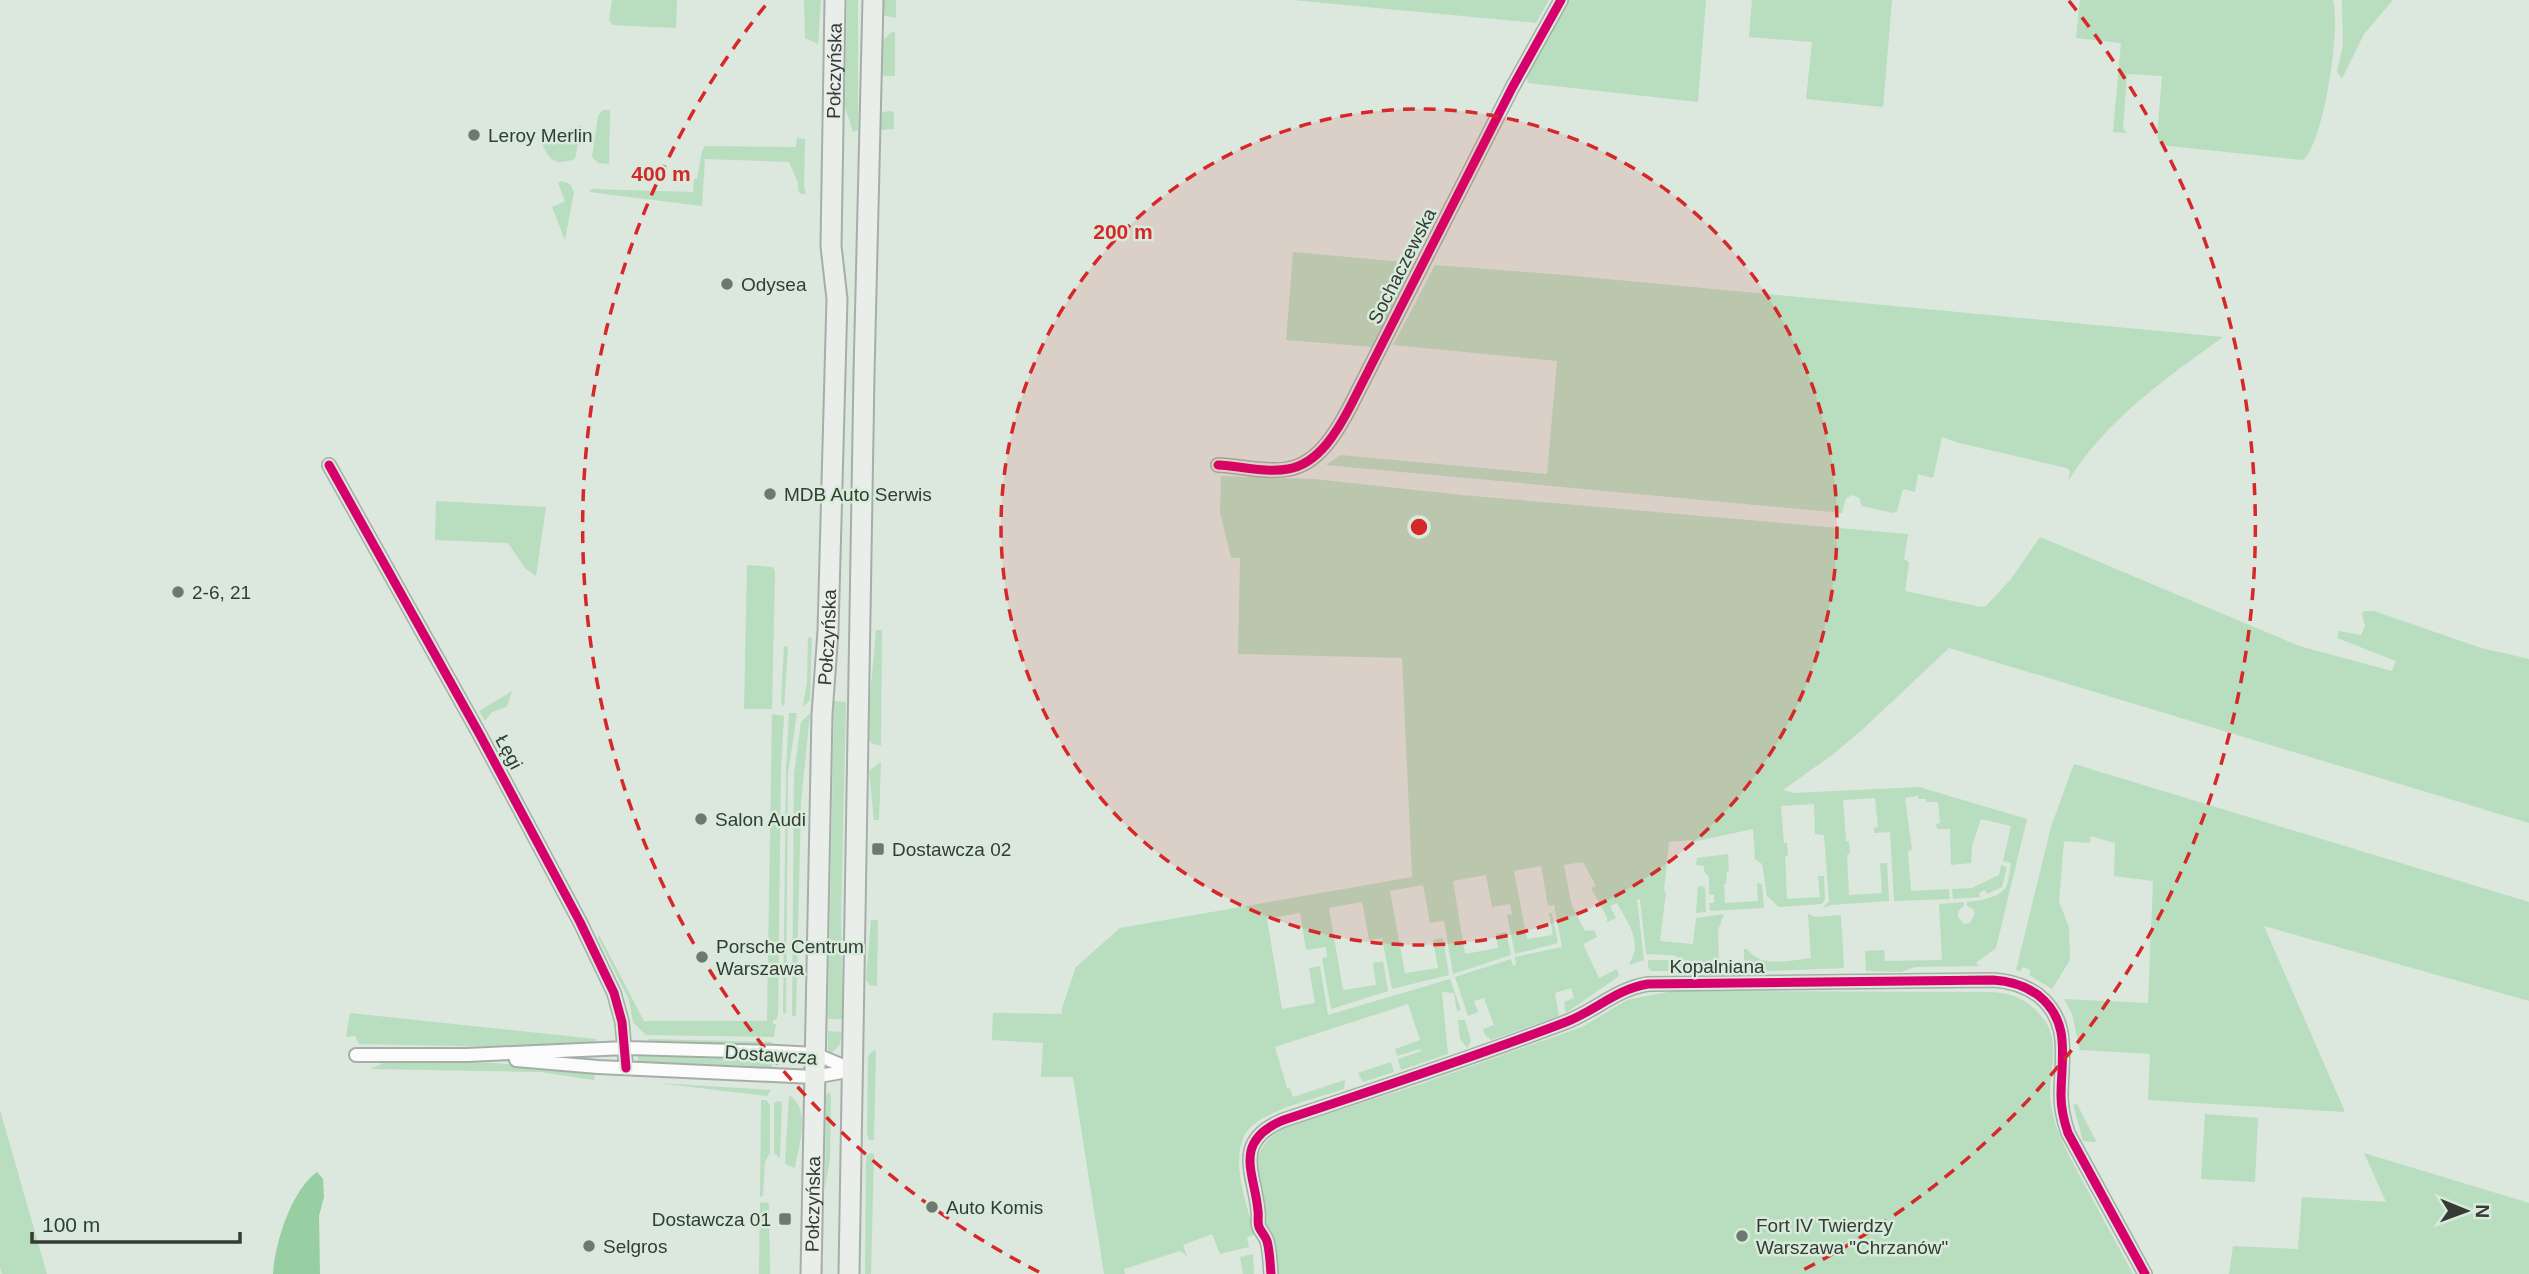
<svg xmlns="http://www.w3.org/2000/svg" width="2529" height="1274" font-family="Arial,sans-serif">
<style>
.green{fill:#b8ddbf}
.water{fill:#97cea2}
.lines{fill:none;stroke-linecap:round;stroke-linejoin:round}
.street-casing{stroke:#a6aea8;stroke-width:16}
.secondary-casing{stroke:#a6aea8;stroke-width:23}
.street{stroke:#fafbfa;stroke-width:12}
.secondary{stroke:#e9eeea;stroke-width:19}
.cycleway-casing{stroke:#d8ebdb;stroke-width:13}
.cycleway{stroke:#d6006c;stroke-width:9}
.ring{fill:none;stroke:#d62828;stroke-width:3.5;stroke-dasharray:12 9}
.poi-dot{fill:#6f7870;stroke:#d8ebdb;stroke-width:2.5}
.labels{text-anchor:middle;dominant-baseline:central;stroke-width:5;stroke-linejoin:round;paint-order:stroke}
.street-label{font-size:19px;fill:#343c35;stroke:#d8ebdb}
.poi-label{font-size:19px;fill:#343c35;stroke:#d8ebdb;text-anchor:start}
.centre{fill:#d62828;stroke:#d8ebdb;stroke-width:3.5}
.ring-label{font-size:21px;text-anchor:middle;font-weight:bold;fill:#d62828;stroke:#d8ebdb;stroke-width:5;stroke-linejoin:round;paint-order:stroke}
</style>
<rect width="100%" height="100%" fill="#dce7de"/>
<path class="green" d="M612,0H677L676,28L613,25L609,20Z
M804,0H821L818,44L805,38Z
M847,0H858V130L853,132L845,107Z
M883,0H896V18L882,15Z
M1293,0H1549L1536,23Z
M1567,0H1706L1698,102L1528,83L1526,73Z
M1752,0H1892L1883,107L1806,99L1812,42L1749,37Z
M2080,0H2333C2341,27 2324,143 2303,160L2160,145L2157,136L2162,76L2127,74L2123,128L2127,133L2113,132L2121,43L2076,38Z
M2342,0H2393L2364,34L2342,79L2337,72L2343,45Z
M895,31V76H884L880,72L881,43L890,33Z
M603,110H610L609,164L598,163L592,157L598,116Z
M888,111L894,112V129L880,130L881,113Z
M582,125L575,159C554,166 550,161 541,142Z
M797,138L805,139L804,187L806,194H801L798,190V183L789,162L705,159L702,206L589,192L592,189L693,192L694,179H697L702,151L705,146L796,147Z
M561,181L570,184L574,192L565,240L552,207L565,201L558,183Z
M1293,252L1416,263L1373,347L1286,340Z
M1435,265L1565,275L2223,337C2166,378 2106,420 2068,481L2070,471L2067,468L1959,443L1942,437L1933,478L1918,474L1915,492L1903,489L1897,511L1894,513L1862,506L1859,498L1853,495L1846,498L1842,513L1326,465L1340,455L1547,474L1557,361L1393,345Z
M1221,476L1314,479L1462,495L1908,534L1904,559L1909,562L1905,591L1981,607L1986,606L2011,579L2040,537L2299,646L2392,671L2396,661L2337,638L2339,631L2361,635L2365,626L2362,614L2364,611H2374L2481,648L2529,659V823L1949,648L1863,729L1832,755L1783,790L1794,793L1919,787L2027,819L1996,948L1976,963L1979,966L1915,967L1901,972L1866,971L1865,951L1884,950L1885,961L1942,960L1939,904L1964,902V906L1958,911V917L1964,924L1970,923L1975,914L1973,909L1967,906V902C1979,901 1999,898 2006,887C2009,881 2010,870 2011,863L2003,861L2011,826L1981,819L1972,846L1971,863L1951,865L1950,829H1937L1936,824L1940,823L1938,802H1926V799H1919L1918,796L1905,798L1912,850L1908,851L1911,891L1949,889L1950,899L1894,901L1890,832L1874,833V828L1878,827L1875,798L1843,800L1846,841H1849L1850,854L1847,855L1849,895L1882,893L1880,863H1887L1889,901L1831,905L1823,908L1829,901L1824,835L1815,834L1814,804L1781,806L1784,843H1787L1788,856H1785L1787,899L1820,897L1818,876H1824L1825,899L1822,904L1779,907L1767,896L1762,864L1755,859L1753,829L1693,842L1692,840L1669,842L1664,891L1666,892L1660,941L1693,944L1696,918L1724,914L1718,930L1719,964H1694L1672,955L1646,954L1640,900L1637,899L1644,960L1629,965C1643,940 1629,926 1617,903L1610,906L1616,918L1607,922V917L1591,888L1596,886L1583,862L1564,865L1572,906L1585,931L1594,930L1597,937L1583,944L1599,978L1617,969L1619,976L1566,1013L1564,1002L1574,998L1571,988L1555,993L1559,1016L1491,1040L1485,1035L1483,1029L1494,1025L1484,998L1474,1001L1478,1012L1468,1016L1455,977L1511,959L1513,966L1516,965L1515,957L1562,947L1554,905L1548,906L1541,866L1514,871L1527,939L1553,935L1549,913H1552L1558,943L1515,954L1507,915L1512,914L1510,904L1492,907L1486,875L1453,881L1465,954L1498,948L1496,934L1506,932L1511,955L1453,974L1444,921L1430,923L1423,885L1390,891L1405,973L1438,968L1433,940L1443,938L1449,975L1392,989L1382,938L1369,940L1362,902L1329,908L1343,990L1376,985L1373,963L1383,961L1388,991L1331,1009L1322,958L1327,957L1326,947L1306,950L1300,913L1267,919L1282,1009L1315,1003L1309,968L1320,966L1328,1015L1450,979L1461,1010L1457,1011L1454,993L1442,992L1448,1054L1401,1070L1398,1059L1421,1051L1420,1049L1397,1056L1395,1049L1420,1040L1408,1004L1275,1047L1287,1088H1290L1293,1097L1345,1080L1344,1089C1318,1098 1267,1109 1249,1129C1227,1154 1247,1208 1256,1235L1247,1237L1249,1247L1220,1254L1212,1234L1183,1245L1187,1256L1180,1251L1124,1269L1125,1274H1104L1073,1077H1041L1043,1043L992,1040L993,1013L1062,1014V1008L1076,967L1120,928L1412,877L1402,658L1238,654L1240,558H1231L1220,512Z
M436,501L546,507L536,576L526,569L508,543L435,540Z
M747,565L773,567L775,571L772,709H744Z
M876,630H882L881,746L871,743L869,739L870,696Z
M808,637L812,638L810,700L803,707L807,681Z
M784,646L788,647L784,707L781,703Z
M512,691L507,707L492,712L485,721L479,711Z
M834,701L846,702L841,918L843,1019H828Z
M789,713H797L788,773L786,1013H783L786,770Z
M810,713L801,802L796,1016H792L794,774L801,722Z
M772,714L784,716L781,767L778,1013L777,1019L773,1020V1024H776L774,1037L646,1035L633,1022L629,1000L598,938L599,935L644,1021H767Z
M881,762L879,820H874L869,771Z
M2074,764L2529,902V1001L2264,926L2345,1112L2148,1100L2150,1054L2080,1050L2072,1014L2064,999L2148,1003L2153,881L2114,876L2115,843L2091,836L2090,843L2064,841L2059,901L2069,928L2070,960L2052,989L2029,975L2031,970L2023,967L2020,972L2016,970L2051,827Z
M1728,854L1729,871L1727,872L1726,884H1724L1725,903L1758,901L1757,883L1762,884L1764,908L1710,911L1709,903H1714V895L1709,894V877L1704,871V866L1696,865L1697,858Z
M2001,865L2007,867L2002,887L1987,894L1985,890L1979,893L1980,897L1953,899L1952,889L1972,888L1999,875Z
M1698,886L1705,887L1706,912L1696,913Z
M1808,914L1815,917L1841,915L1844,968L1744,972V949H1747C1761,969 1790,960 1811,958Z
M871,920H878L877,986L869,985L866,979Z
M1648,960H1669L1694,968L1719,969L1718,971H1651L1648,967Z
M1673,991L1991,992C2014,993 2031,1001 2045,1021C2062,1046 2046,1078 2051,1105C2056,1136 2073,1162 2087,1189C2102,1217 2118,1246 2133,1274H1279L1274,1238L1264,1227C1263,1220 1265,1216 1264,1210C1262,1172 1241,1157 1283,1128L1418,1085L1582,1027L1627,1000Z
M350,1013L596,1039L597,1045L510,1047L359,1044L355,1036L346,1037Z
M1458,1020H1465L1471,1041L1467,1048L1460,1039Z
M828,1031L842,1032L840,1044L832,1053L828,1050Z
M648,1039L772,1042L774,1046L649,1042Z
M876,1050L874,1140H869L867,1134L868,1057L871,1052Z
M638,1056L773,1059L772,1069L644,1062L638,1061Z
M390,1060L497,1063L595,1074L594,1080L540,1072L370,1069Z
M1391,1062L1394,1072L1363,1082L1358,1073Z
M658,1083L771,1090L767,1096Z
M829,1092L831,1096L830,1158L825,1188L826,1095Z
M789,1095C812,1109 798,1147 795,1168L785,1164Z
M761,1100H766L770,1105V1153L765,1162L763,1196L760,1197Z
M777,1101L782,1102L780,1158L774,1153V1103Z
M2077,1104L2096,1141L2094,1142L2083,1141L2073,1105Z
M0,1110L47,1274H2L0,1267Z
M2205,1114L2258,1118L2255,1182L2201,1179Z
M871,1153L874,1154L871,1274H865L866,1156Z
M2364,1153L2529,1203V1274H2229L2233,1246L2298,1249L2302,1197L2386,1202Z
M767,1202L769,1205L770,1274H759L760,1203Z
M1253,1254L1254,1274H1243L1240,1257Z"/>
<path class="water" d="M317,1172L323,1179L324,1197L319,1216L320,1274H273C275,1243 291,1191 317,1172Z"/>
<g class="lines">
<g class="street-casing">
<path id="street" d="M329,465L480,735L580,922L614,993L622,1022L626,1068
M1218,465C1240,466 1267,473 1288,469C1319,464 1338,430 1351,405L1512,88L1561,0
M356,1055H467L626,1048L778,1052L815,1054L853,1070
M516,1060L598,1067L814,1077L853,1070
M1271,1274C1270,1263 1270,1252 1267,1241C1265,1235 1261,1232 1259,1227C1257,1221 1259,1216 1258,1211C1255,1174 1232,1143 1281,1121C1376,1089 1472,1058 1566,1022C1595,1011 1616,989 1648,984L1993,980C2010,981 2024,985 2038,995C2072,1022 2061,1058 2061,1096C2061,1108 2064,1121 2068,1133L2145,1274"/>
</g>
<g class="secondary-casing">
<g id="secondary">
<path id="s1" d="M811,1274L822,714L828,631L837,299L831,246L835,0"/>
<path d="M849,1274L864,374L873,0"/>
</g>
</g>
<use href="#street" class="street"/>
<use href="#secondary" class="secondary"/>
<g class="cycleway-casing">
<path id="cycleway" d="M329,465L480,735L580,922L614,993L622,1022L626,1068
M1218,465C1240,466 1267,473 1288,469C1319,464 1338,430 1351,405L1512,88L1561,0
M1271,1274C1270,1263 1270,1252 1267,1241C1265,1235 1261,1232 1259,1227C1257,1221 1259,1216 1258,1211C1255,1174 1232,1143 1281,1121C1376,1089 1472,1058 1566,1022C1595,1011 1616,989 1648,984L1993,980C2010,981 2024,985 2038,995C2072,1022 2061,1058 2061,1096C2061,1108 2064,1121 2068,1133L2145,1274"/>
</g>
<use href="#cycleway" class="cycleway"/>
</g>
<circle cx="1419" cy="527" r="418" fill="#d62828" fill-opacity=".12"/>
<g class="ring">
<circle cx="1419" cy="527" r="418"/>
<path d="M1039 1272A836 836 0 0 1 769 1M2069 1A836 836 0 0 1 1799 1272"/>
</g>
<g class="poi-dot">
<circle cx="474" cy="135" r="7"/>
<circle cx="727" cy="284" r="7"/>
<circle cx="770" cy="494" r="7"/>
<circle cx="178" cy="592" r="7"/>
<circle cx="701" cy="819" r="7"/>
<rect x="871" y="842" width="14" height="14" rx="3.5"/>
<circle cx="702" cy="957" r="7"/>
<circle cx="932" cy="1207" r="7"/>
<rect x="778" y="1212" width="14" height="14" rx="3.5"/>
<circle cx="1742" cy="1236" r="7"/>
<circle cx="589" cy="1246" r="7"/>
</g>
<g class="labels">
<g class="street-label">
<text stroke="none"><textPath href="#s1" startOffset="1204">Połczyńska</textPath></text>
<text transform="translate(1402 266) rotate(-63)">Sochaczewska</text>
<text stroke="none"><textPath href="#s1" startOffset="637">Połczyńska</textPath></text>
<text transform="translate(509 752) rotate(62)">Łęgi</text>
<text x="1717" y="966">Kopalniana</text>
<text transform="translate(771 1055) rotate(4)">Dostawcza</text>
<text stroke="none"><textPath href="#s1" startOffset="70">Połczyńska</textPath></text>
</g>
<g class="poi-label">
<text x="488" y="135">Leroy Merlin</text>
<text x="741" y="284">Odysea</text>
<text x="784" y="494">MDB Auto Serwis</text>
<text x="192" y="592">2-6, 21</text>
<text x="715" y="819">Salon Audi</text>
<text x="892" y="849">Dostawcza 02</text>
<text x="716" y="946">Porsche Centrum<tspan x="716" dy="22">Warszawa</tspan></text>
<text x="946" y="1207">Auto Komis</text>
<text x="771" y="1219" text-anchor="end">Dostawcza 01</text>
<text x="1756" y="1225">Fort IV Twierdzy<tspan x="1756" dy="22">Warszawa "Chrzanów"</tspan></text>
<text x="603" y="1246">Selgros</text>
</g>
</g>
<circle cx="1419" cy="527" r="10" class="centre"/>
<g class="ring-label">
<text x="661" y="181">400 m</text>
<text x="1123" y="239">200 m</text>
</g>
<g transform="translate(2466 1211) rotate(91)" stroke="#d8ebdb" stroke-width="5" paint-order="stroke">
<path d="M0-5L12 26L0 18L-12 26Z" fill="#343c35"/>
<text y="-10" font-size="19" font-weight="bold" text-anchor="middle" fill="#343c35">N</text>
</g>
<path d="M32 1232v10h208v-10" fill="none" stroke="#343c35" stroke-width="3.5"/>
<text x="42" y="1232" font-size="21" fill="#343c35" stroke="#d8ebdb" stroke-width="5" paint-order="stroke">100 m</text>
</svg>
